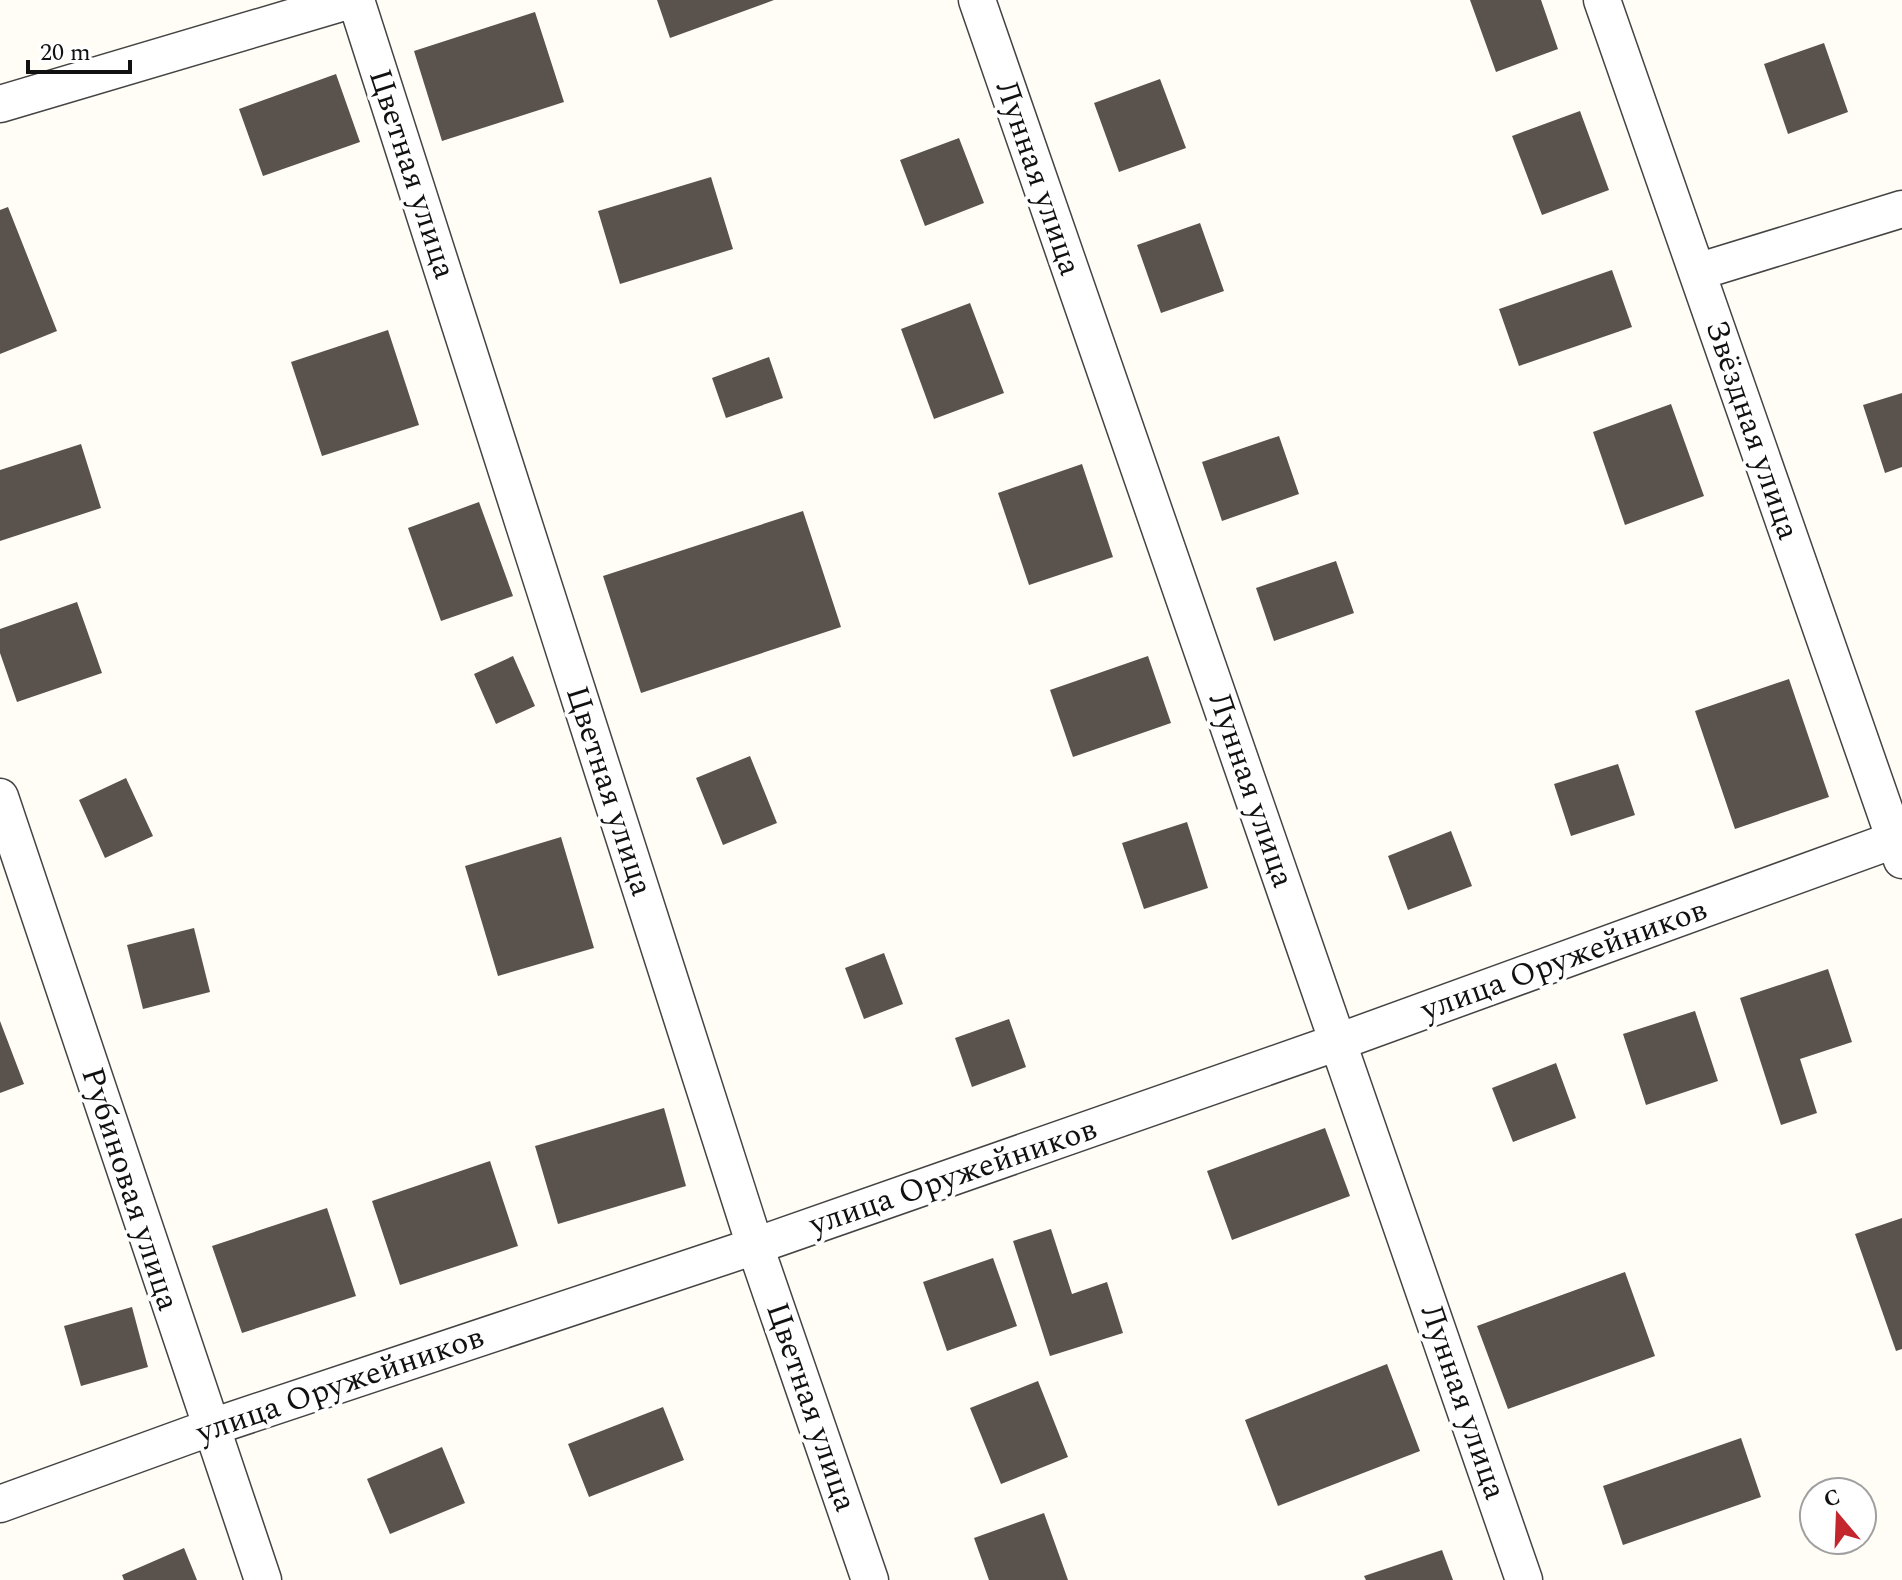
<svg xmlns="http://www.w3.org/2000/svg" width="1902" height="1580" font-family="Spectral,serif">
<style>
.building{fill:#5a524d}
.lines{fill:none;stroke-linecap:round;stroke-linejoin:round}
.minor-casing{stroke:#444;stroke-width:39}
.minor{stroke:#fff;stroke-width:36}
.labels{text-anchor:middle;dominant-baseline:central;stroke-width:8;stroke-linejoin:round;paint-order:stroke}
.street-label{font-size:32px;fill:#111;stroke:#fff}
</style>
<rect width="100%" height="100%" fill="#fffdf5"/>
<path class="building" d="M657,0H774L670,38Z
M1470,0H1541L1558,49L1496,72Z
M535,12L564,102L442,141L414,51Z
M1824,43L1848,112L1788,134L1764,64Z
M336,74L360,142L263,176L239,109Z
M1160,79L1186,148L1119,172L1094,103Z
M1580,111L1609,190L1542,215L1512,136Z
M959,138L984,203L925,226L900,160Z
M711,177L733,249L620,284L598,211Z
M8,207L57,331L0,354V210Z
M1200,223L1224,291L1161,313L1137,245Z
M1612,270L1632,327L1519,366L1499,309Z
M970,303L1004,393L934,419L901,329Z
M388,330L419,425L322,456L291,362Z
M769,357L783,398L726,418L712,378Z
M1902,393V467L1885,473L1863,405Z
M1671,404L1704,496L1625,525L1593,432Z
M1279,436L1299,494L1222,521L1202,462Z
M81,444L101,508L0,541V470Z
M1082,464L1113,557L1029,585L998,493Z
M479,502L513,596L441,621L408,528Z
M803,511L841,627L641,693L603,576Z
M1336,561L1354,613L1274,641L1256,588Z
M77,602L102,673L17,702L0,653V629Z
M513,656L535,706L496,724L474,674Z
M1148,656L1171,723L1073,757L1050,690Z
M1789,679L1829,797L1735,829L1695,711Z
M750,756L777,823L723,845L696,778Z
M1618,764L1635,815L1571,836L1554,784Z
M126,778L153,836L105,858L79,800Z
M1187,822L1208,888L1144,909L1122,843Z
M1451,831L1472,886L1408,910L1388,856Z
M561,837L594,948L498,976L465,866Z
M194,928L210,992L143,1009L127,945Z
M884,953L903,1004L864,1019L845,968Z
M1828,969L1852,1042L1800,1059L1817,1113L1781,1125L1740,998Z
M1695,1011L1718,1081L1646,1105L1623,1034Z
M1009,1019L1026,1067L972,1087L955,1038Z
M0,1021L24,1084L0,1093Z
M1556,1063L1576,1118L1513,1142L1492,1088Z
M664,1108L686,1186L558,1224L535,1146Z
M1325,1128L1350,1196L1232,1240L1207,1171Z
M490,1161L518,1246L400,1285L372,1201Z
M327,1208L356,1296L242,1333L212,1246Z
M1902,1218V1349L1896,1351L1855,1234Z
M1051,1229L1072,1294L1107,1282L1123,1333L1050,1356L1013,1241Z
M993,1258L1017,1326L947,1351L923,1282Z
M1625,1272L1655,1356L1508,1409L1477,1326Z
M132,1307L148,1367L81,1386L64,1326Z
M1387,1364L1420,1451L1278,1506L1245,1420Z
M1038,1381L1068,1457L1001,1484L970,1408Z
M663,1407L684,1460L589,1497L568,1444Z
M1741,1438L1761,1497L1623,1545L1603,1486Z
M442,1447L465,1503L390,1534L367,1479Z
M1044,1513L1068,1580H989L974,1538Z
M184,1548L197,1580H124L122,1575Z
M1442,1550L1453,1580H1366L1364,1576Z"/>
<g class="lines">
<g class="minor-casing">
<path id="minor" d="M356,0L755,1246L870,1580
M977,0L1524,1580
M1602,0L1902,860
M0,104L351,0
M1697,272L1902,209
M0,797L263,1580
M0,1504L209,1428L755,1246L1338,1042L1902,837"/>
</g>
<use href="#minor" class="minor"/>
</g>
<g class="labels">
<g class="street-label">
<text transform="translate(412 174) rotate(72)">Цветная улица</text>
<text transform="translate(1038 178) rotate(71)">Лунная улица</text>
<text transform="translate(1752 430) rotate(71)">Звёздная улица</text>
<text transform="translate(1251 790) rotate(71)">Лунная улица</text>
<text transform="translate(609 791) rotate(72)">Цветная улица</text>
<text transform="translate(1564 960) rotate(-20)">улица Оружейников</text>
<text transform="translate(953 1177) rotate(-19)">улица Оружейников</text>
<text transform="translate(130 1189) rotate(72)">Рубиновая улица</text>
<text transform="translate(340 1385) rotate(-19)">улица Оружейников</text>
<text transform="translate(1463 1402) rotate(71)">Лунная улица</text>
<text transform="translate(811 1407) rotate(71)">Цветная улица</text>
</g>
</g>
<g transform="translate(1838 1516) rotate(341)"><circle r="38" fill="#ffffff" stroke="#a0a0a0" stroke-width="2"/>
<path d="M0-6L14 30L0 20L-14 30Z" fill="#c4262e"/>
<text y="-12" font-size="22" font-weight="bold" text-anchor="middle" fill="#111111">С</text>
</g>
<path d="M28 60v12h102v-12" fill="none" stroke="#111111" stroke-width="4"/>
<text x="40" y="60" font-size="24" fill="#111111" stroke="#ffffff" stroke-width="6" paint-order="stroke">20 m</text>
</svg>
